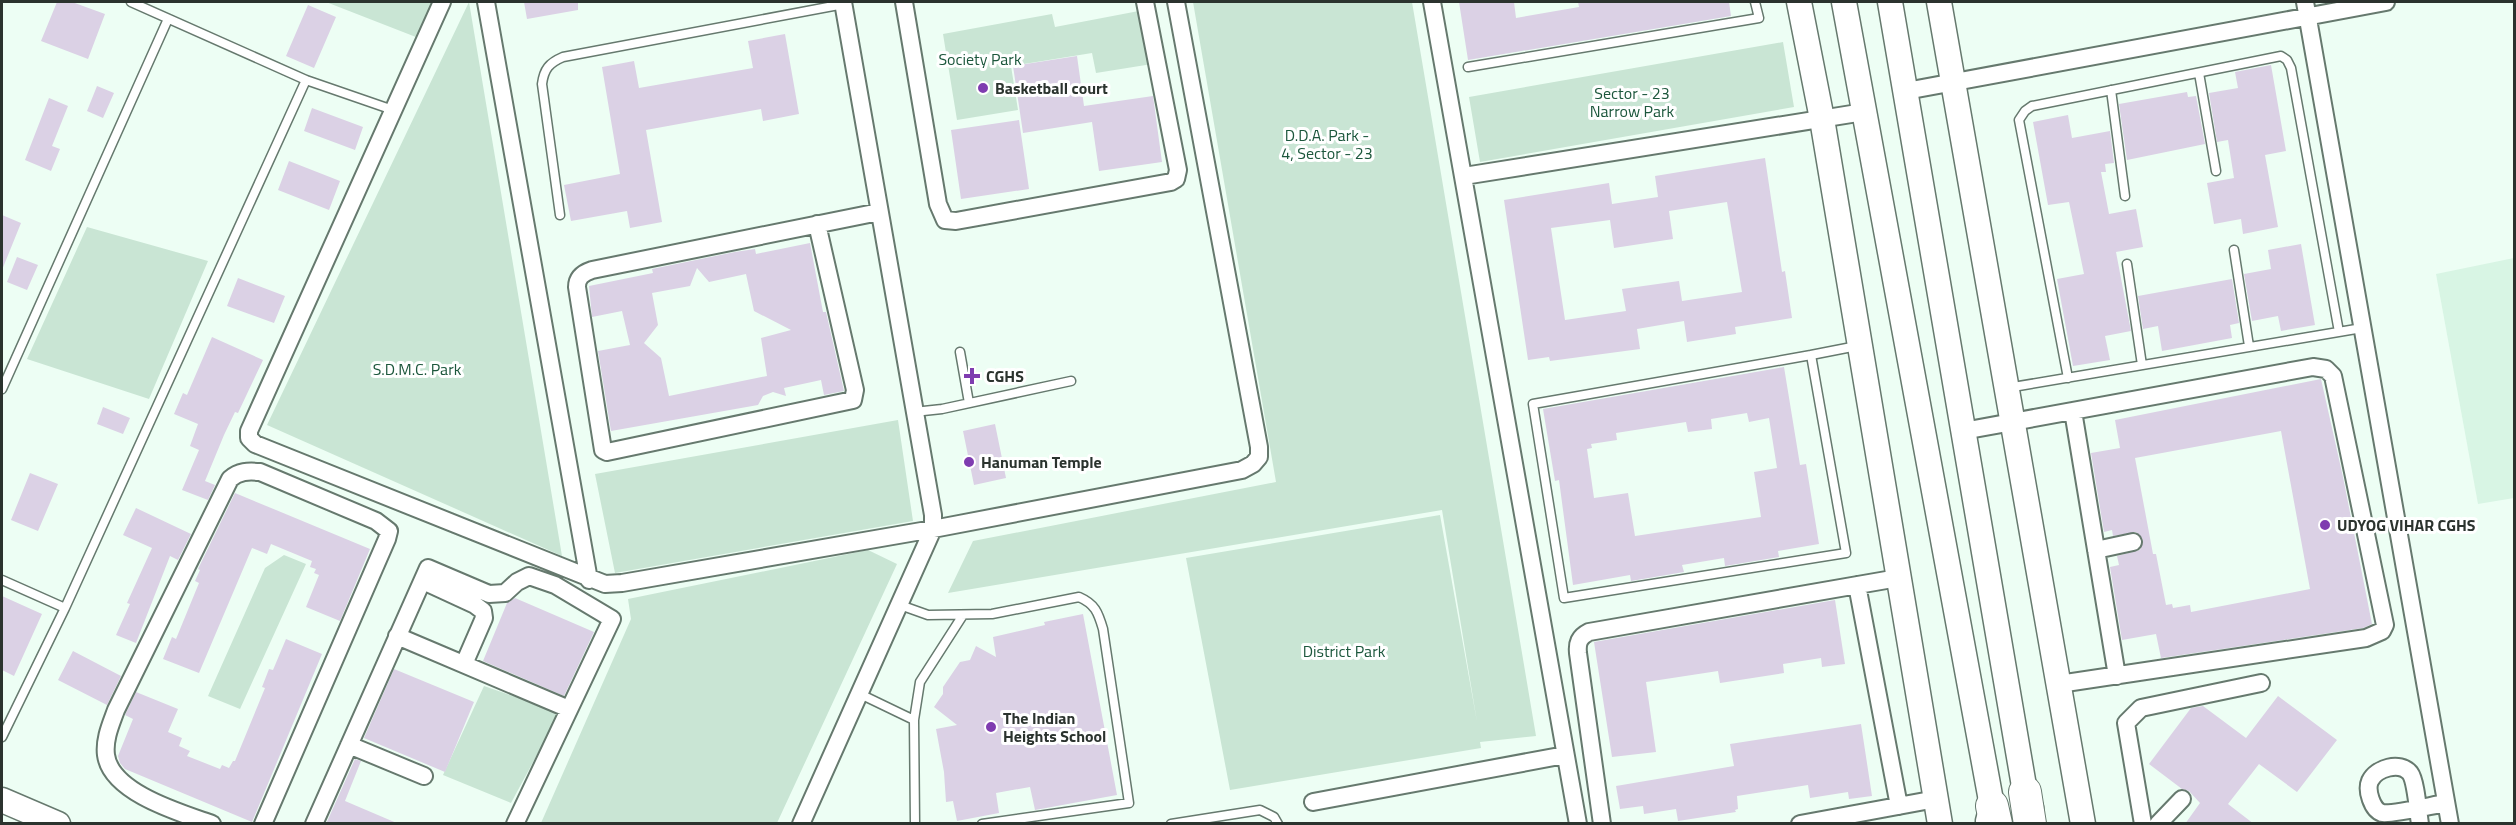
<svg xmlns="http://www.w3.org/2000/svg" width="2516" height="825" font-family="'Titillium Web',sans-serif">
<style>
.built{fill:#d8f5e4}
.green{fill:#c9e5d4}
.building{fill:#dbd1e5;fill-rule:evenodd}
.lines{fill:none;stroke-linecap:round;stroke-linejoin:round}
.lane-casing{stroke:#66796e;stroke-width:11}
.street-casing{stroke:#66796e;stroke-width:20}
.secondary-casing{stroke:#66796e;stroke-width:27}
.highway-casing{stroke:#66796e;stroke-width:34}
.lane{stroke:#fff;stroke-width:8}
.street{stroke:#fff;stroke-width:16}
.secondary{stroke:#fff;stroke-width:24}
.highway{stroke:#fff;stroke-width:32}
.poi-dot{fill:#7f3cb0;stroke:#fff;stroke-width:2}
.labels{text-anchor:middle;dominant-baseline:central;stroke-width:6;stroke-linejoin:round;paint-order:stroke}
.park-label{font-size:16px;fill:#1c573c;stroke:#fff}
.poi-label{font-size:16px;font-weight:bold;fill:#2b332e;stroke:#fff;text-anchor:start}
</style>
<rect width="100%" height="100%" fill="#edfef4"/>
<path class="built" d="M2514,258V498L2478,504L2436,274Z"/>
<path class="green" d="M326,2H433L421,39Z
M469,2L562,556L267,425Z
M1193,2H1412L1536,736L1480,742L1481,748L1230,790L1186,558L1440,515L1477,722L1442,510L948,593L973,541L1276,482Z
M1144,10L1152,64L1096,73L1092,53L1011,66L1018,110L957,120L943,34L1052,14L1055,27Z
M1783,42L1794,107L1480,162L1469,97Z
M87,227L208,261L149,399L27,359Z
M898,420L913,521L615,573L595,474Z
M868,550L897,564L777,823H541L631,619L628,599Z
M284,555L306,564L240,709L208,696L265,568Z
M484,686L560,712L511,803L443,775Z"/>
<path class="building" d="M57,2H72L105,14L88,59L41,41Z
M524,2H578V10L527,19Z
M1459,2H1514L1516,18L1579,7L1578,2H1729L1731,16L1468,60Z
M308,5L336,17L314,68L286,56Z
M785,34L799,114L763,121L761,109L646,130L662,222L630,228L627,211L571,221L564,185L620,174L602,67L634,61L639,88L753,68L748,41Z
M1077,56L1084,106L1153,96L1162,162L1099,171L1092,122L1023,133L1013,66Z
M2271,65L2286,151L2265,155L2278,227L2243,234L2241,219L2214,224L2207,183L2234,178L2228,140L2217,142L2209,93L2238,88L2235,72Z
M97,86L114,93L103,118L87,111Z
M2187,92L2188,97L2196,96L2205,144L2127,160L2119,104Z
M49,98L68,106L52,146L60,149L51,171L25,160Z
M312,108L363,127L355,150L304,131Z
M2068,115L2072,138L2110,131L2114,163L2105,164L2106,172H2101L2109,214L2136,209L2143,247L2116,252L2131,331L2105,336L2110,360L2073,366L2057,279L2084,274L2069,202L2048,205L2033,122Z
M1019,120L1029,189L961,199L951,130Z
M1765,158L1782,272L1785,271L1792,318L1735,327L1736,334L1687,342L1684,321L1637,329L1640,349L1550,361L1549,357L1528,360L1504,200L1609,183L1612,204L1658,197L1655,176ZM1727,202L1742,292L1682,301L1679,281L1622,289L1626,311L1565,320L1551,228L1610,220L1614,248L1673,239L1669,211Z
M289,161L340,181L329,210L278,190Z
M2,215L21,223L2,270Z
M810,243L823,312H826L844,391L824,395L821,380L784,388L786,396L773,392L763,396L758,405L611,431L598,351L630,345L622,311L592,317L589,286L653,273L652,269L735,252L755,249L756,254ZM697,268L709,282L746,274L754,311L791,330L761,338L767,376L669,396L661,358L644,343L658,325L652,293L690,286Z
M2301,244L2315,325L2281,331L2278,316L2252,321L2244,274L2271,269L2268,250Z
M17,257L38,265L27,290L7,282Z
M238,278L285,296L274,323L227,306Z
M2232,279L2239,323L2230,325L2232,338L2162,351L2158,326L2143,329L2138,296Z
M212,337L263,360L238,413L235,412L224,435L205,481L215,485L208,500L182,490L199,450L190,446L198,424L174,414L183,393L187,395Z
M1784,367L1800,465L1806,464L1819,544L1778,551L1779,557L1725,566L1724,558L1682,565L1684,572L1631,581L1630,575L1573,585L1559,480L1555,481L1543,409ZM1747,413L1749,422L1769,418L1777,468L1754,472L1761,517L1635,536L1628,493L1594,498L1587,449L1592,448L1591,444L1617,440L1616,433L1686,422L1688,432L1712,429L1711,419Z
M2321,379L2343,477L2372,624L2363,628L2161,658L2156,634L2122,640L2110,567L2119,565L2117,556L2140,550L2143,540L2136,532L2113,536L2112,530L2104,532L2091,453L2120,448L2115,420ZM2281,431L2310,589L2191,612L2190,605L2173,608L2172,604L2166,605L2156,554H2153L2135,458Z
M103,407L130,418L123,434L97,424Z
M995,424L1006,478L974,485L963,431Z
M30,473L58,484L38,531L11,520Z
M235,493L370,549L340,621L306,607L319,575L314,573L316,569L310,567L312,561L271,544L267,554L252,548L199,673L163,659L172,637L176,639L199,583L195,581L200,570L198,569Z
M136,508L191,534L178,560L170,556L136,643L116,635L130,604L127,603L152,548L123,535Z
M2,596L42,614L14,676L2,670Z
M515,598L594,632L564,696L483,661L507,603Z
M1835,600L1845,664L1822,667L1821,658L1783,664L1784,673L1720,683L1718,671L1646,682L1656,752L1612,757L1594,642Z
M1083,614L1117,795L1035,810L1030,787L996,793L999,813L957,821L953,801L946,802L944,772L936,729L957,725L934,707L943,694V687L960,662L970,660L976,646L996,657L993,637L1045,625L1044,622Z
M286,639L322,654L252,822L125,769L120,763L118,756L133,719L125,715L136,692L178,709L168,732L182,738L179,746L190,751L187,756L220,769L222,765L229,768L233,761H235L265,688L262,687L269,669L273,670Z
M73,651L121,676L107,705L58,680Z
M394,669L474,702L445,772L364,738Z
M2278,696L2337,740L2297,792L2259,764L2228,804L2254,824H2185L2200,803L2189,791L2182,789L2149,764L2191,708L2203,706L2246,738Z
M1861,724L1872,796L1849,799L1848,792L1810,798L1808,785L1737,796L1738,809L1735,810L1736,812L1678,821L1676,809L1644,814L1643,806L1620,809L1616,786L1734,766L1730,744Z
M355,759L361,761L345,801L399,824H326Z"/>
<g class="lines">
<g class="lane-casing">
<path id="lane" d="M131,2L306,80L393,110
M1468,67L1759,18L1755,2
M2199,73L2216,171
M2111,90L2125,196
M560,215L542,84C544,69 549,63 563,57L844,4
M2234,250L2249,346
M2127,264L2142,365
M960,352L969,403
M1811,355L1533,404L1564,598L1846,553L1811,355L1857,346
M2068,378L2019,120L2025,111L2032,106L2281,56L2287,60L2291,68L2339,332
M2007,388L2362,328
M2,389L168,19
M914,412L942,409L1071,381
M2,580L65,608
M900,605L928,615L992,614L1079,597C1095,604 1098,612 1103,629L1129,803L982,824
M860,694L914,720
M2,737L65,608L306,80
M915,824L914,720L920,682L963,615
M1171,824L1260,810L1274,817L1278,824"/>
</g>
<g class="street-casing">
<path id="street" d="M442,2L249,431V438L255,444L605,584L622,583L933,529L1242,470L1253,464L1259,457V447L1176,2
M486,2L589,580
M904,2L938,204L945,220L956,221L1171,182L1176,179L1178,170L1145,2
M1432,2L1578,824
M2305,2L2450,824
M1906,91L2386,2
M1464,176L1864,112
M817,224L855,390L853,400L607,452L603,450L577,287C577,277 583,273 592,270L879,212
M2073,411L2117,676
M1963,431L2313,367L2326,369L2333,376L2385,625L2382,631L2366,638L2059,684
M2096,550L2133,542
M423,581L475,605L483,611L484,618L464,664
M1857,585L1899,806
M397,636L569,709
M349,745L424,776
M1313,802L1565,755
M212,824C181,813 111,793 106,755C104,739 111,724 116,710L230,479C239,471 248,471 260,472L376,521L389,531L387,539L263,824
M314,824L428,568L489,594L505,593L517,582L529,576L555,585L612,619L515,824
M801,824L933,529V515L843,2
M1602,824L1578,653C1577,643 1579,637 1589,632L1898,578
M1800,824L1936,799
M2143,824L2126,723L2141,708L2261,683
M2158,824L2182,799
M2420,824C2418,812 2416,781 2410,773C2400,761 2376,768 2370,781C2366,790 2372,810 2382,813C2392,815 2433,805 2446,803"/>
</g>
<g class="secondary-casing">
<path id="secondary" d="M1799,2L1822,119L1940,824
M1844,2L1992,806L1988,821
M1890,2L2025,792L2031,808
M1939,2L2083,824
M2,800L58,824"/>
</g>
<g class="highway-casing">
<path id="highway" d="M2025,792L2030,824
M1992,806L1996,824"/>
</g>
<use href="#lane" class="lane"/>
<use href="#street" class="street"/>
<use href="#secondary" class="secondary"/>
<use href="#highway" class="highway"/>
</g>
<g class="poi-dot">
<circle cx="983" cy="88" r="6"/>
<path d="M969 367h6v6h6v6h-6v6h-6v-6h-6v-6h6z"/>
<circle cx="969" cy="462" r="6"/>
<circle cx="2325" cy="525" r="6"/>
<circle cx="991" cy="727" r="6"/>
</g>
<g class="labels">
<g class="park-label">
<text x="980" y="59">Society Park</text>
<text x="1632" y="93">Sector - 23<tspan x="1632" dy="18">Narrow Park</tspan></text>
<text x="1327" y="135">D.D.A. Park -<tspan x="1327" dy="18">4, Sector - 23</tspan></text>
<text x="417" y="369">S.D.M.C. Park</text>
<text x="1344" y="651">District Park</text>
</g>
<g class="poi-label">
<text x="995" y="88">Basketball court</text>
<text x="986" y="376">CGHS</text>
<text x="981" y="462">Hanuman Temple</text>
<text x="2337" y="525">UDYOG VIHAR CGHS</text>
<text x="1003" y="718">The Indian<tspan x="1003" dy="18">Heights School</tspan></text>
</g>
</g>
<rect width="2516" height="825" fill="none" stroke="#2b332e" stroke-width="6"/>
</svg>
